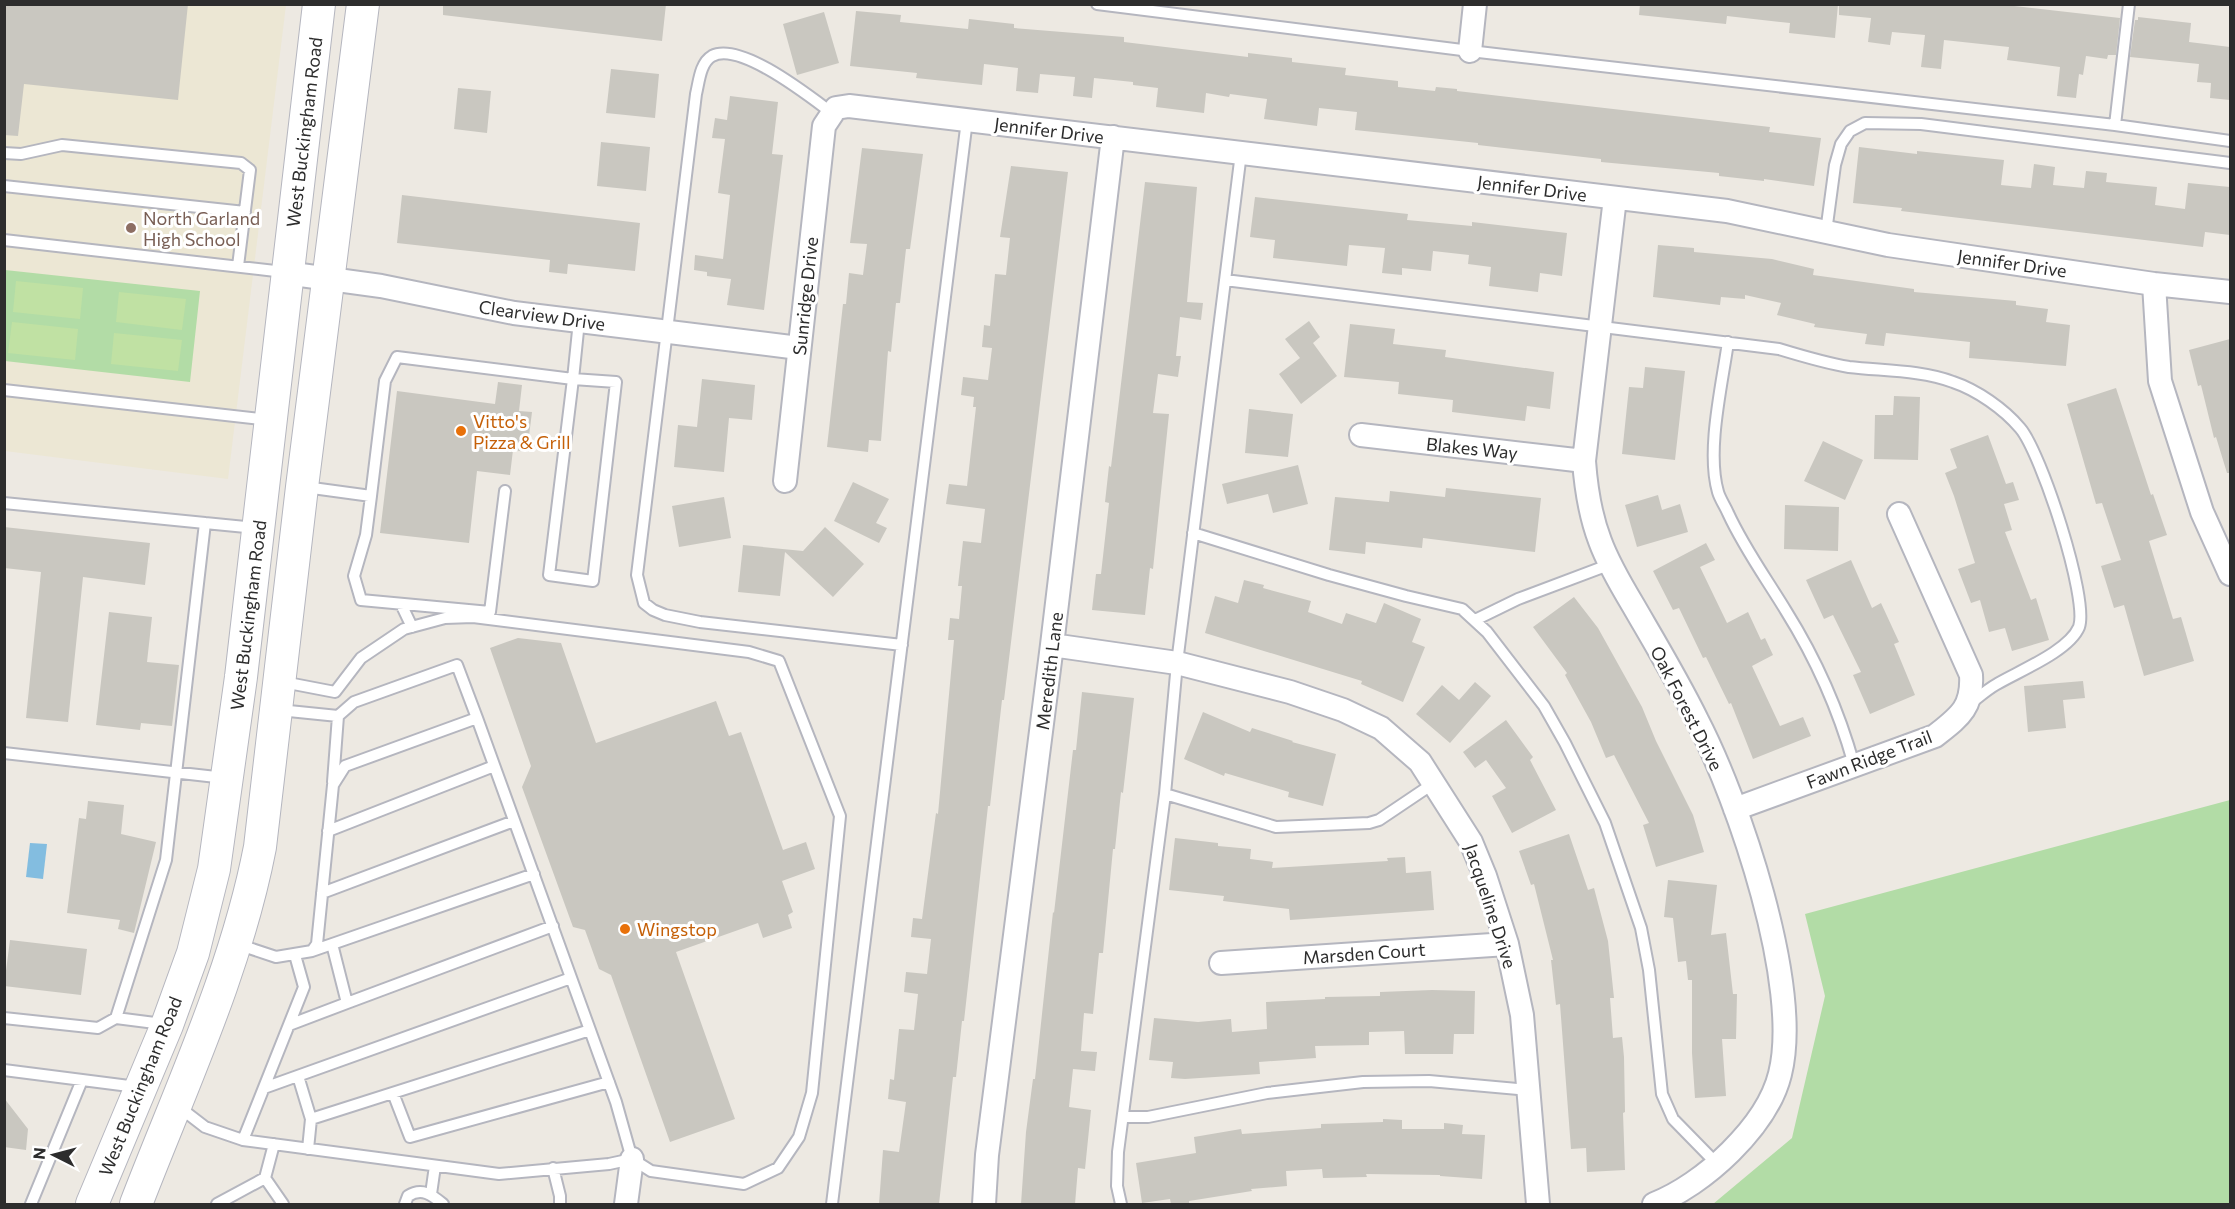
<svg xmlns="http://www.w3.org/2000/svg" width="2235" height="1209" font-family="Commissioner,sans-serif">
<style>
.education{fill:#ece7d4}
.green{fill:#b2dca6}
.pitch{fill:#c0e1a3}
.water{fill:#83bde0}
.building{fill:#c9c7c0}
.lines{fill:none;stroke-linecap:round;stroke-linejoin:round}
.service-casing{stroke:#b5b6bf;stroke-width:14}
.minor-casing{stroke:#b5b6bf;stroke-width:26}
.secondary-casing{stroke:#b5b6bf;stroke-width:34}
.service{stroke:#fff;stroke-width:10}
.minor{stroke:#fff;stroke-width:22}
.secondary{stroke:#fff;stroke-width:32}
.education-dot{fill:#8d6e63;stroke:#fff;stroke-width:2}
.food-dot{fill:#e8710a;stroke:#fff;stroke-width:2}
.labels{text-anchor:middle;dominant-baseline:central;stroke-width:6;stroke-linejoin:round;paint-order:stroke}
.street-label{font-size:18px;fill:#2d2d2d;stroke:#fff}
.education-label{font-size:18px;fill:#785e54;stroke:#fff;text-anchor:start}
.food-label{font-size:18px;fill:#c56008;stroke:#fff;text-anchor:start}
</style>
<rect width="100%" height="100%" fill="#ede9e2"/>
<path class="education" d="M5,5H286L228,479L5,451Z"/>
<path class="green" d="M5,270L200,291L190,382L5,361Z
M2230,800V1204H1713L1792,1138L1825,996L1805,914Z"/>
<path class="pitch" d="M16,281L83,288L80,319L13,312Z
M119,292L186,299L182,330L116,322Z
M12,322L78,329L75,360L8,353Z
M114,333L182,340L178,371L111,364Z"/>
<path class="water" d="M30,843L47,844L43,879L26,877Z"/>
<path class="building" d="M4,4H188L178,100L24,84L18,136L4,135Z
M443,4H666L662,41L443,15Z
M1640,4H1838L1835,38L1789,33L1790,23L1727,16L1726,24L1639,15Z
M1839,4H1997L2120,18L2116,55H2108L2107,59L2086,56L2083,75L2079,74L2076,98L2057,96L2060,67L2007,60L2009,47L1944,40L1941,69L1921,67L1925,35L1892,32L1890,45L1868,42L1871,18L1839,15Z
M856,11L901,15L900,22L968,29L969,19L1014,24V28L1124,37V42L1248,57V53L1292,58V62L1346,68L1345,75L1398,81V87L1435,91L1436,87L1457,89V91L1770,127L1769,132L1821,138L1814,186L1764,179V181L1719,176V173L1601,162V159L1478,145V143L1355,130L1357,112L1319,108L1317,126L1264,119L1267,99L1230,94L1229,97L1206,93L1204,113L1156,107L1158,88L1133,85V82L1094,78L1092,98L1073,96L1075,77L1040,74L1038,93L1016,91L1018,68L984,64L982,85L916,78L917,73L850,66Z
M824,12L839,63L797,75L783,24Z
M2138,17L2191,23L2189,42L2230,47V100L2210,98L2211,83L2197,82L2199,64L2130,57L2135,20H2138Z
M611,69L659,74L655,118L606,113Z
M458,88L491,91L487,133L454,129Z
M730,96L778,102L772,154L783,155L764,310L727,305L731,279L707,276V272L694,270L695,255L723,259L730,195L718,193L725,139L712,138L715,118L727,120Z
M601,142L650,147L646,191L597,186Z
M1859,147L1917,154V151L2004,160L2001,185L2031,188L2034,164L2055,167L2053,185L2084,188L2086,171L2107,173L2106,182L2157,187L2155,205L2185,209L2188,183L2230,187V235L2205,232L2203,247L1901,211L1902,208L1853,203Z
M862,148L923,154L910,249H906L900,303H896L891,352L888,351L881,441L869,440L868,452L827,447L843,304H846L849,273L863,275L867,244L850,243Z
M1011,166L1068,172L1004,700H1002L990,806H988L964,1021H962L956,1077H953L939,1204H879L883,1150L899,1152L906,1102L888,1099L890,1079L894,1080L899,1029L914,1030L918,994L904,992L906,972L927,974L931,939L911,937L913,918L922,919L936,813L938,814L954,640H948L950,618L959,619L962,586H958L963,541L981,543L985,509L946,504L949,484L967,486L976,407H973L974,397L961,395L963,377L988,380L992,348L982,347L984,325L990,326L995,274L1006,275L1010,238L1000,237Z
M1145,182L1197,187L1187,302L1203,303L1201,320L1180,317L1176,356H1181L1178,377L1158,374L1153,413L1169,414L1153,569L1150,568L1145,615L1092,610L1096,574H1101L1109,503L1105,502L1109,466L1111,467L1118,409Z
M402,195L640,223L635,271L568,264L567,274L549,272L550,260L397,243Z
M1255,197L1408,214L1407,220L1472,226V222L1567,233L1562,276L1540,273L1538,292L1489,286L1491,267L1468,264L1469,255L1433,251L1431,271L1402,268V275L1382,273L1385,248L1349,245L1347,266L1273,258L1275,240L1250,237Z
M1658,245L1694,248V252L1772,259L1814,269L1813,275L1914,289V292L2016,301V305L2048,309L2046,322L2070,325L2066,366L1969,358L1970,342L1886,333L1884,346L1865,344L1867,334L1814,327L1815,324L1777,315L1781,303L1745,295V299L1721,297L1720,305L1653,297Z
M1309,321L1320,337L1313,343L1337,376L1301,404L1279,374L1300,358L1285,339Z
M1350,324L1395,329L1393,344L1446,350L1445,357L1554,372L1550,409L1527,406L1525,421L1452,412L1453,400L1398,394L1399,382L1344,377Z
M2230,339V473H2227L2216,437L2214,438L2201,385L2198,386L2189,350Z
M1645,367L1685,371L1675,460L1622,454L1629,387L1643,388Z
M702,379L755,385L752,420L729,418L724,472L674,467L678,425L697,427Z
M498,382L522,385L519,411L532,412L527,452L513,450L510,475L477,471L469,543L380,533L397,391L495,404Z
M2116,388L2151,495L2153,494L2167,535L2149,541L2173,619L2181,617L2194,661L2144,676L2124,605L2114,608L2101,566L2121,560L2102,503L2096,504L2067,404Z
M1894,396L1920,397L1918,460L1874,459L1875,415H1893Z
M1249,409L1293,414L1288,457L1245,453Z
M1988,435L2006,484L2013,482L2019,500L2004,504L2012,530L2005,532L2031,600L2036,598L2049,640L2012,651L2005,628L1989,632L1980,600L1971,603L1958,569L1975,563L1954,496L1945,473L1957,468L1950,449Z
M1823,441L1863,460L1845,500L1804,481Z
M1298,465L1308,504L1273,513L1268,494L1227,504L1222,484Z
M853,482L889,499L876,523L887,528L879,543L834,521Z
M1446,488L1541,498L1535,552L1423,538L1422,548L1366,542L1365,554L1329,550L1335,497L1389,502L1390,491L1445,497Z
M1658,495L1662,510L1680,504L1688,532L1637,547L1625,505Z
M724,497L731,538L679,547L672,506Z
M1785,505L1839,507L1838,551L1784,549Z
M4,527L150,543L145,585L83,577L68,722L26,718L41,572L4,568Z
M825,527L864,564L833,597L785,552L780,596L738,592L743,545L803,551Z
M1706,543L1715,560L1700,567L1727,623L1748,612L1761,640L1765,638L1773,655L1752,666L1780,726L1803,717L1811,736L1753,759L1731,703L1729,704L1706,657L1703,658L1679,608L1673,610L1653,571Z
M1851,560L1872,608L1881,603L1899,642L1894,644L1915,695L1870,714L1853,675L1861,672L1833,615L1824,619L1806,580Z
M1244,580L1264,585L1263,588L1311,601L1308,612L1342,624L1346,613L1376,623L1384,603L1421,619L1412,642L1425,647L1403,702L1361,684L1362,681L1205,633L1215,596L1238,603Z
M1574,597L1598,628L1642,707L1656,741L1693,815L1704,852L1656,867L1643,825L1649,823L1614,755L1606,758L1591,722L1565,675L1567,673L1533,627Z
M109,612L152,617L147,662L179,665L172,726L141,723L140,730L96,725Z
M518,638L561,643L596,743L716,701L729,736L741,732L783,850L806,842L815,869L782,881L793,912L788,915L792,928L763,938L758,923L676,952L735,1119L670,1142L611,975L599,969L585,930L573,927L522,787L531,766L490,648Z
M2083,681L2085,698L2063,700L2066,728L2028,732L2024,686Z
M1475,682L1491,696L1450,743L1416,714L1442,685L1459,700Z
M1082,692L1134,698L1123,793L1121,792L1115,849H1113L1103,953H1099L1093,1014L1084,1013L1081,1051L1097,1052L1095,1071L1073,1069L1069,1107L1091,1110L1085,1169L1078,1168L1075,1204H1021L1026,1132L1033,1079H1035L1053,912L1054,913L1073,750H1076Z
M1203,712L1250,732L1252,728L1293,741L1292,742L1336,754L1323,806L1288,797L1289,792L1225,773L1224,776L1184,759Z
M1506,720L1533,757L1530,760L1556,810L1512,833L1492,796L1506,788L1486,760L1475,768L1463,752Z
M88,801L124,805L121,834L156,842L134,933L118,929L120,920L67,913L79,818L86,819Z
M1569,834L1588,890L1594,888L1608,941L1614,998H1610L1613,1038L1622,1037L1624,1057L1625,1112L1623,1113L1625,1170L1587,1172L1586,1148L1571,1149L1560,1004L1556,1005L1551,960H1553L1534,884L1531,885L1519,851Z
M1175,838L1218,843V846L1251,849L1250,859L1273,862L1272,868L1388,861L1387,858L1405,857L1406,873L1431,871L1434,910L1290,920L1289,909L1223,901L1224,896L1169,890Z
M1668,880L1717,885L1711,935L1726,933L1733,994H1737L1736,1039H1722L1726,1096L1695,1098L1692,1053V980H1688L1686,961L1678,962L1673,918L1664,917Z
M10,940L87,949L81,995L4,986Z
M1432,990L1475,991L1474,1034H1454L1453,1054H1405L1404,1031L1369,1032V1045L1315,1046L1316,1058L1259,1062L1260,1074L1185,1079L1171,1078L1173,1062L1149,1060L1154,1018L1198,1022L1231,1019L1232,1032L1267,1029L1266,1002L1325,999V997L1380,996V992Z
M4,1098L28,1129L26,1150L4,1147Z
M1383,1119L1402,1120V1129H1444V1123L1463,1125L1462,1134L1485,1135L1482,1179L1440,1176V1175L1366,1174L1367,1177L1323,1178L1322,1169L1286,1171L1287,1186L1251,1189L1252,1191L1189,1201V1204H1171L1170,1199L1142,1203L1136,1163L1196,1153L1194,1137L1241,1129L1242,1134L1321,1128V1124L1383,1122Z"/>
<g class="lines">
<g class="service-casing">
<path id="service" d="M1097,4L1470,51L2115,125L2230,141
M832,113C809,96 740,41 712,56C700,63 699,82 696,94L637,575L644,603L653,610L665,615L700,622L902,645
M2115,125L2129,4
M4,153L21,154L62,145L241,163L250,170L238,266
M4,186L245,212
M1826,232L1835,165L1841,144L1850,131L1865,123L1921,124L2230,163
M4,240L284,272
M1225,280L1779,349C1802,356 1825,363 1849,367C1883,371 1921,370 1953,382C1977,390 2004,409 2020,428C2041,452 2089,599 2079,627C2069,651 2019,671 1997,684C1988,689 1980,696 1971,703
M1728,342C1722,385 1706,451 1718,492C1720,499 1725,506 1728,513C1744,548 1766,578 1786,611C1816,659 1839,711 1854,765
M4,390L269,420
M305,487L371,496L366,535L354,576L361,600L490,612L505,491
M371,496L385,381L397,357L573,379L549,575L593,581L616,382L573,379L579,321
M4,503L205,523L166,860L116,1018L98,1028L4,1018
M205,523L256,528
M1193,533L1329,575L1406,596L1462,609L1487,632L1544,706L1565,743L1605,823L1641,928L1649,970L1662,1094L1673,1119L1717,1164
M401,604L412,627
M1475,620L1518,599L1611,564
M283,682L335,692L361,658L404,629L445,618L473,617L749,652L779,661L840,816L812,1093L799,1137L778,1168L744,1184L651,1171L632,1159
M279,710L338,716
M4,753L225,778
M333,782L338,716L354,702L457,665L477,718
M1165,794L1276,827L1369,823L1379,820L1434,783
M328,831L494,766
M322,893L514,821
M332,944L347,1003L553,926
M312,951L534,874
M116,1018L163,1024
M289,1025L347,1003
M4,1070L137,1087
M298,1076L311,1119L590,1030
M264,1088L571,978
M393,1093L410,1137L609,1082
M179,1107L205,1127L243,1140L499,1174L609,1164L632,1159L616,1102L477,718L345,766L333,785L317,944L312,951L276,957L237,944
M1123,1117H1148L1267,1093L1363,1082L1429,1081L1529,1090
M243,1140L304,987L295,955
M308,1149L311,1119
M553,1168L560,1196V1204
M265,1178L283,1204
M431,1194L435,1166
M31,1204L82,1080
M217,1204L265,1178L274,1144
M405,1204L408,1196C422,1187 432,1195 443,1204
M832,1204L967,120
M1121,1204L1117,1186L1118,1152L1165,794L1177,663L1241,153"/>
</g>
<g class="minor-casing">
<path id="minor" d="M1470,51L1475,4
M1615,198L1584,461C1586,488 1590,515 1600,541C1608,563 1621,585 1633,605C1655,643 1678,681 1697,720C1739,801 1802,986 1780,1074C1767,1127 1703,1185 1654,1204
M286,273L381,286L514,313L799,348
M2154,284L2160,381L2202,512L2230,574
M1361,435L1584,461
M785,481L824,126L836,108L849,106L1727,211L1888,245L2154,284L2230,292
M1052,645L1177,663L1290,692L1343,710L1381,728L1420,762L1471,842L1485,876L1507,944L1522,1015L1538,1204
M1735,809L1935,736C1959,717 1973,708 1971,675L1899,514
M1221,963L1507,944
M626,1204L632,1159
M984,1204L987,1155L1052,645L1113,137"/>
</g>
<g class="secondary-casing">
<path id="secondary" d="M92,1204L167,1025L193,953L214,869L241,677L319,4
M136,1204C181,1087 236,971 260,847L302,487L363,4"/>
</g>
<use href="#service" class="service"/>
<use href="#minor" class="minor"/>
<use href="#secondary" class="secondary"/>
</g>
<circle class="education-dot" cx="131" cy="228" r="6"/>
<g class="food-dot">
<circle cx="461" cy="431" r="6"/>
<circle cx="625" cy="929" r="6"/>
</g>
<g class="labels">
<g class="street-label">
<text transform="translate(1049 130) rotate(7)">Jennifer Drive</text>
<text transform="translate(304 132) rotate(-83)">West Buckingham Road</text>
<text transform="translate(1532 188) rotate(7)">Jennifer Drive</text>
<text transform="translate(2012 263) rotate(8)">Jennifer Drive</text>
<text transform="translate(805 296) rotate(-84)">Sunridge Drive</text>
<text transform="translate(542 315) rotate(8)">Clearview Drive</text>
<text transform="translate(1472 448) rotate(6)">Blakes Way</text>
<text transform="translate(248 615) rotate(-83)">West Buckingham Road</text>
<text transform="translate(1049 671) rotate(-83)">Meredith Lane</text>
<text transform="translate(1687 708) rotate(63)">Oak Forest Drive</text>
<text transform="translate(1869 759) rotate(-21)">Fawn Ridge Trail</text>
<text transform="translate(1491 906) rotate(72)">Jacqueline Drive</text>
<text transform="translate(1364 953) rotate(-4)">Marsden Court</text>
<text transform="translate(140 1086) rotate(-68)">West Buckingham Road</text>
</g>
<g class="education-label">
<text x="143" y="218">North Garland<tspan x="143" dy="21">High School</tspan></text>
</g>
<g class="food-label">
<text x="473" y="421">Vitto's<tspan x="473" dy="21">Pizza &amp; Grill</tspan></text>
<text x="637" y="929">Wingstop</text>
</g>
</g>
<rect width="2235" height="1209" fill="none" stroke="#2d2d2d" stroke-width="12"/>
<g transform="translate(54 1155) rotate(276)" stroke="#ffffff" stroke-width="4.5" paint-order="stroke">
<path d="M0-4.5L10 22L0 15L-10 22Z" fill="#2d2d2d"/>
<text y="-9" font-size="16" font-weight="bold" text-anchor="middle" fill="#2d2d2d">N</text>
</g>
</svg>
